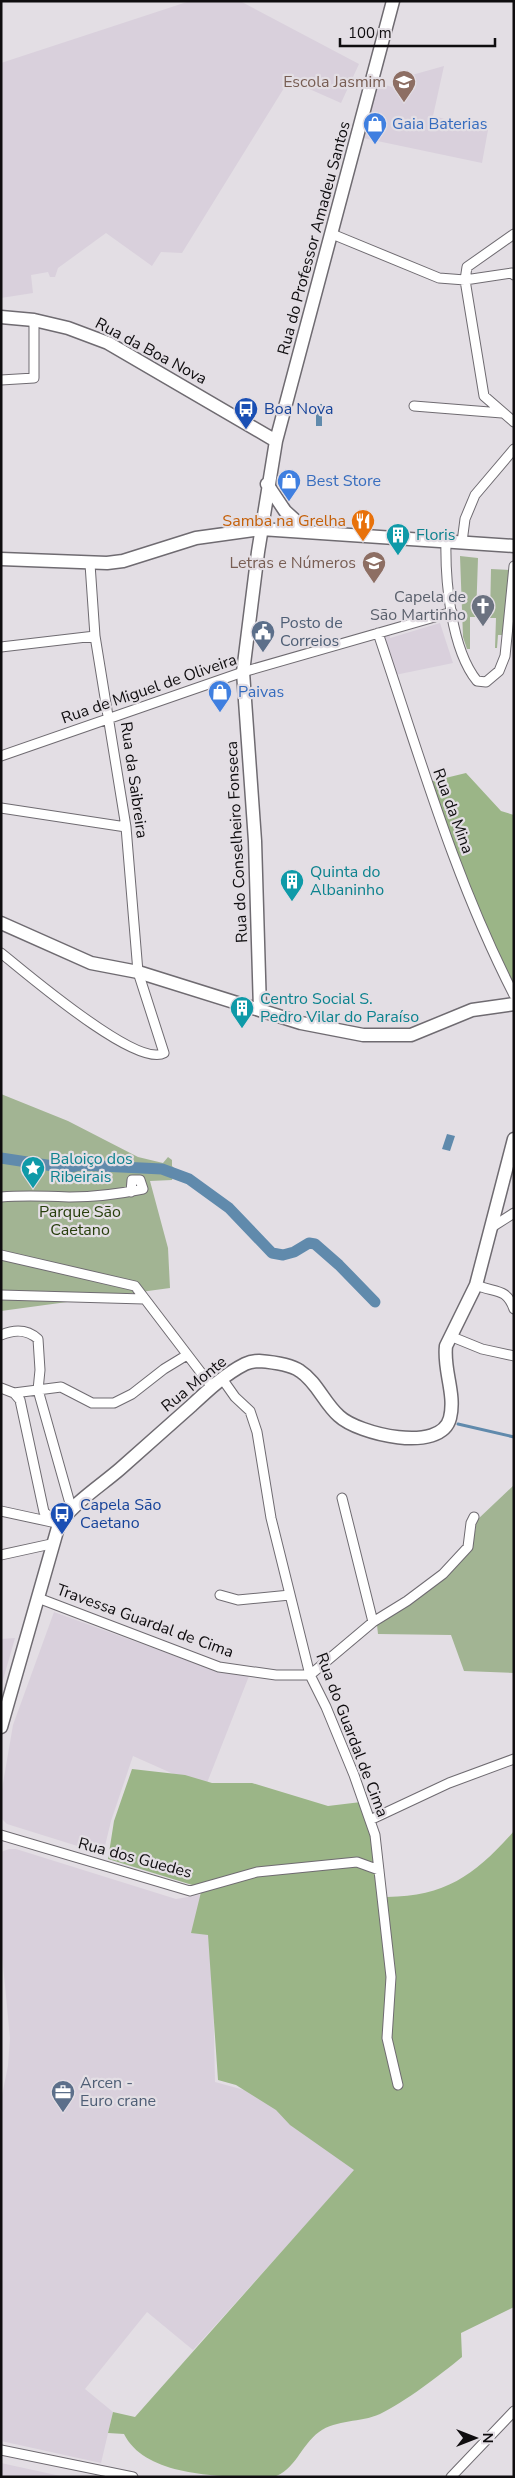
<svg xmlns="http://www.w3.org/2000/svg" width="515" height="2478" font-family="'Nunito Sans',sans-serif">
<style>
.built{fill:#d9d0dc}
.green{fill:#a2b493}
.forest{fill:#9bb587}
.water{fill:#608aac}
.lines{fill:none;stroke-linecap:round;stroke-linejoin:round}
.stream{stroke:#608aac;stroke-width:3}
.canal{stroke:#608aac;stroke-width:11}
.street-casing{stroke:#6f6b71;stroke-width:11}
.secondary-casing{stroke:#6f6b71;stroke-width:15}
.street{stroke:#fff;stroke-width:9}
.secondary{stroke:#fff;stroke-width:12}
.labels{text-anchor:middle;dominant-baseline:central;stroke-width:4.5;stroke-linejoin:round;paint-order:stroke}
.education-label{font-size:16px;fill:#785e54;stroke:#e3dee4;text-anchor:end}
.shop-label{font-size:16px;fill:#366cbe;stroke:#e3dee4;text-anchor:start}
.street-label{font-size:16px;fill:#0f0d0f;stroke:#e3dee4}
.transit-label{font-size:16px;fill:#164399;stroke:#e3dee4;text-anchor:start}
.food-label{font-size:16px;fill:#c56008;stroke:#e3dee4;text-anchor:end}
.culture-label{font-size:16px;fill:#0d838f;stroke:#e3dee4;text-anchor:start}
.worship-label{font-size:16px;fill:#5b616d;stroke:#e3dee4;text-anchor:end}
.service-label{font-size:16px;fill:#4e5e75;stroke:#e3dee4;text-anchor:start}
.park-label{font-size:16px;fill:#273e0c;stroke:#e3dee4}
</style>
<rect width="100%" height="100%" fill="#e3dee4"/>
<path class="built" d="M190,1H240L359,64L341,103L289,80L182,253L161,252L152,266L106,233L58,268L55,277H50L48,272L31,275L33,293L1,298V63Z
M444,66L433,116L488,130L482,163L363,138L378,83L399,89L404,73L412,75Z
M440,623L453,663L395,675L384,640L385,636L389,633L390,638Z
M54,1612L208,1668L249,1676L205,1788L133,1756L111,1821L103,1854L7,1824L1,1818V1795L13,1725Z
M15,1638L1,1687V1639Z
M9,1849H16L176,1899L211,1893L215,2082L248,2091L302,2123L357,2168L193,2350L147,2312L85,2389L113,2412L101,2463L1,2441V2100L8,2066L10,2038L1,1944V1852Z
M1,2463L65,2477H1Z"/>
<path class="green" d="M460,556L478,558L476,617H470V649H467L463,637Z
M491,569L511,570L505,635H498L497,648H495L496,618H490Z
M1,1094L68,1121L138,1157L163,1163L168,1157L172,1160V1166L175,1169L172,1180L150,1181L168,1248L170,1288L1,1311Z
M514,1485V1673L464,1671L451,1635L378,1634L377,1625L419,1598L456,1566L473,1543L477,1520Z"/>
<path class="forest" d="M466,773L501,811L514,815V981L512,983L489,936L429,782Z
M132,1769L185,1775L212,1783H252L328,1806L361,1802L368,1810L387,1897C447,1896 476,1874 514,1831V2307L461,2333L462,2357C440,2375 405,2402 380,2414C360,2423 337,2419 319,2432C301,2445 295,2471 273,2477C224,2477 146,2478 124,2434L108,2433L113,2412L135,2417L354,2170L290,2125L276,2110L236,2085L218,2080L208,1935L191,1933L202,1888L108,1859L114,1821Z"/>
<path class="water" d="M316,404H322V426H316Z
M447,1134L455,1136L450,1151L442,1149Z"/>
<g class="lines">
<path class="stream" d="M458,1424L514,1437"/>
<path class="canal" d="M1,1158L66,1168L80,1165L162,1169L189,1179L229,1208L272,1253L283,1255L294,1252L309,1243L315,1244L339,1265L375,1302"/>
<g class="street-casing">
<path id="street" d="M332,234L439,278L465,280L512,273L514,275
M514,234L467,267L465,280L484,396L514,422
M1,380L34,378V320
M414,406L502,413
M446,540C445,580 451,649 477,681L486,682L499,671L505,656L514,566
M462,542L465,519L475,495L514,449
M378,633C420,757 454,878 514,995
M1,647L95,636
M1,756L243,672L452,612
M1,808L126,827
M1,953C25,972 137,1069 164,1053L138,972L126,827L95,636L90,564
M1,1197C25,1195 47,1196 70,1197C95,1197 119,1194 143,1189L140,1180H132L131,1192
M492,1227L514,1213
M1,1255L135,1286L212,1387
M476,1285C495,1293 506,1287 514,1309
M1,1295L144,1299
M1,1335C15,1329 27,1329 38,1339L40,1370L38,1390L71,1507
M450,1336L482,1349L514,1356
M223,1380L235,1397L250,1411L257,1432L271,1518L310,1675L326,1707L354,1775L375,1835L391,1977L387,2038L398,2085
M1,1388L14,1393L20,1400L44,1512L59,1524
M14,1393L61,1387L92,1403H114L132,1394L164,1369L187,1355
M342,1498L373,1622
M1,1511L56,1523
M1,1555L51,1544
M220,1595L238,1600L290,1595
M38,1598L219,1667L276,1675H310L373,1622L407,1601L443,1574L468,1547L471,1523L474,1517
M370,1820L449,1783L514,1759
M1,1835L190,1891L257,1872L357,1862L379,1870
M1,2450L133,2477
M451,2477L514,2411"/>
</g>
<g class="secondary-casing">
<path id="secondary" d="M1,317L34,320L68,328L108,343L276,441
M267,484L285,511L307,531
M1,559L107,563L123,561L196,538L261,529L514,546
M1,923L91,963L138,972L301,1023L363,1035H411L472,1010L514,1004
M260,1010L255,841L243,672L258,552L276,441L393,1
M1,1727L59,1524C76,1501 99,1487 120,1469C144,1448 167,1427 191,1406C207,1391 225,1374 245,1364C249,1362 255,1361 259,1361C272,1362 290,1364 300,1371C317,1382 324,1403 339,1416C358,1434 441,1454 450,1418C456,1394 443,1370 446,1346L476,1285L514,1139"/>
</g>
<use href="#street" class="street"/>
<use href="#secondary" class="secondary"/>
</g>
<defs>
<g id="school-pin" transform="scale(1.25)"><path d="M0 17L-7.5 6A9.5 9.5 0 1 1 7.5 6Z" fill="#8d6e63" stroke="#e3dee4"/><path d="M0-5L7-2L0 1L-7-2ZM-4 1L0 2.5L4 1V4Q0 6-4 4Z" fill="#fff"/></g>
<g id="shop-pin" transform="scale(1.25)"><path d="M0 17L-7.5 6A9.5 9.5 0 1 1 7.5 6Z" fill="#3f7fe0" stroke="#e3dee4"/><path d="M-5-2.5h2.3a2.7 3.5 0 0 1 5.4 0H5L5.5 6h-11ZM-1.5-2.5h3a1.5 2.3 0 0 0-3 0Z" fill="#fff"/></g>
<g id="bus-pin" transform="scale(1.25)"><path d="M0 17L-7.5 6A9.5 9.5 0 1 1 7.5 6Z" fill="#1a4fb4" stroke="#e3dee4"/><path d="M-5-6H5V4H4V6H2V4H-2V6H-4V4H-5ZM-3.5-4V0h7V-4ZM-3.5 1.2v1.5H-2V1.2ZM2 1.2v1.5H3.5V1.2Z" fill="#fff"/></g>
<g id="restaurant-pin" transform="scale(1.25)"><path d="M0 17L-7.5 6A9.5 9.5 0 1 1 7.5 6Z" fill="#e8710a" stroke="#e3dee4"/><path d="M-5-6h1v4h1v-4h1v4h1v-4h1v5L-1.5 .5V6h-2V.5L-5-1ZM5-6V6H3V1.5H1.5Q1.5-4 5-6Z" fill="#fff"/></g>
<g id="building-pin" transform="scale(1.25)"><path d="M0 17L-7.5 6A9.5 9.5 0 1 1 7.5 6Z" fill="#0f9aa8" stroke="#e3dee4"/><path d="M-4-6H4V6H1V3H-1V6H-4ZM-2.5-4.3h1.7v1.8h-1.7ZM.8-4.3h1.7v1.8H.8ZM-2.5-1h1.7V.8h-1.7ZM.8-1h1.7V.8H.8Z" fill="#fff"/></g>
<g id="church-pin" transform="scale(1.25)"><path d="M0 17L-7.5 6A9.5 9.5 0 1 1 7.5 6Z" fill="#6b7280" stroke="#e3dee4"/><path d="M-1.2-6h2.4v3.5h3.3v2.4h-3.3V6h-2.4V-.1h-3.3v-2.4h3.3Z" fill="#fff"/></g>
<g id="civic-pin" transform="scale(1.25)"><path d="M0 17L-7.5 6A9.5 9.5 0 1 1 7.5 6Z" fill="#5c6f8a" stroke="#e3dee4"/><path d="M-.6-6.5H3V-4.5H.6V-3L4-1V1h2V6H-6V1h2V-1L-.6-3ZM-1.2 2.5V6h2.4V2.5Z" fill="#fff"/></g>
<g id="sight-pin" transform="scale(1.25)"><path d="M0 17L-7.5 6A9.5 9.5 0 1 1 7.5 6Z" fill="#0f9aa8" stroke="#e3dee4"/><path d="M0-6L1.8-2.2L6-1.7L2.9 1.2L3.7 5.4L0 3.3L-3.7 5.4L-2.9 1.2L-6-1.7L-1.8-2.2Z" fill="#fff"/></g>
<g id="office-pin" transform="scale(1.25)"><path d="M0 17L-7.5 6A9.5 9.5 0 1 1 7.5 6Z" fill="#5c6f8a" stroke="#e3dee4"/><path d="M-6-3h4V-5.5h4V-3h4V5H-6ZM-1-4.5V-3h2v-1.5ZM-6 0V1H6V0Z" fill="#fff"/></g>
</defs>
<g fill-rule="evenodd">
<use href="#school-pin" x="404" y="82"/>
<use href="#shop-pin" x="375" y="124"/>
<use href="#bus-pin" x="246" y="409"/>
<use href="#shop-pin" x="289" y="481"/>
<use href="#restaurant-pin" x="363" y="521"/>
<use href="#building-pin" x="398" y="535"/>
<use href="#school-pin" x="374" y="563"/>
<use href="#church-pin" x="483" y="606"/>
<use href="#civic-pin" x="263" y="632"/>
<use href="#shop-pin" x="220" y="692"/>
<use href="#building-pin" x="292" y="881"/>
<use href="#building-pin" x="242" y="1008"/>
<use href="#sight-pin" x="33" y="1168"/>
<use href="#bus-pin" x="62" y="1514"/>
<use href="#office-pin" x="63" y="2092"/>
</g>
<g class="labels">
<g class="education-label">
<text x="386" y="82">Escola Jasmim</text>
<text x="356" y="563">Letras e Números</text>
</g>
<g class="shop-label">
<text x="392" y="124">Gaia Baterias</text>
<text x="306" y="481">Best Store</text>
<text x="238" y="692">Paivas</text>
</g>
<g class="street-label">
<text transform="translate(314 238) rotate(-75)">Rua do Professor Amadeu Santos</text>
<text transform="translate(151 351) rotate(28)">Rua da Boa Nova</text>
<text transform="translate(149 689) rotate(-19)">Rua de Miguel de Oliveira</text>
<text transform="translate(134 780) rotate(82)">Rua da Saibreira</text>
<text transform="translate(453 811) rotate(70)">Rua da Mina</text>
<text transform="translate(237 842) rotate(-93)">Rua do Conselheiro Fonseca</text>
<text transform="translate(194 1384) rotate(-39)">Rua Monte</text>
<text transform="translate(145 1621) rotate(20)">Travessa Guardal de Cima</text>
<text transform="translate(352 1735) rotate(69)">Rua do Guardal de Cima</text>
<text transform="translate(135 1858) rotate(15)">Rua dos Guedes</text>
</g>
<g class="transit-label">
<text x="264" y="409">Boa Nova</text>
<text x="80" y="1505">Capela São<tspan x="80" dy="18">Caetano</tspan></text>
</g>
<g class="food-label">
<text x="346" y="521">Samba na Grelha</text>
</g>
<g class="culture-label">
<text x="416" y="535">Floris</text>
<text x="310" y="872">Quinta do<tspan x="310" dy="18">Albaninho</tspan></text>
<text x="260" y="999">Centro Social S.<tspan x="260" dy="18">Pedro Vilar do Paraíso</tspan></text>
<text x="50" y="1159">Baloiço dos<tspan x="50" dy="18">Ribeirais</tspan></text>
</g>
<g class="worship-label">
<text x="466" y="597">Capela de<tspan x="466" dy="18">São Martinho</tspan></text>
</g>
<g class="service-label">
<text x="280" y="623">Posto de<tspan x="280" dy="18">Correios</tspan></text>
<text x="80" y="2083">Arcen -<tspan x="80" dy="18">Euro crane</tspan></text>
</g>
<g class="park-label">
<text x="80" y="1212">Parque São<tspan x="80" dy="18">Caetano</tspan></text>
</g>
</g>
<rect width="515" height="2478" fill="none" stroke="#0f0d0f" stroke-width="5"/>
<g transform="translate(475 2438) rotate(90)" stroke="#e3dee4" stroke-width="4" paint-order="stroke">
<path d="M0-4L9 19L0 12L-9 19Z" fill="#0f0d0f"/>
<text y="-8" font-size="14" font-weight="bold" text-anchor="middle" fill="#0f0d0f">N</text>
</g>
<path d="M340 38v8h155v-8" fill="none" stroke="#0f0d0f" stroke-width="2.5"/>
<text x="348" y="38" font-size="15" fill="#0f0d0f" stroke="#e3dee4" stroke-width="4" paint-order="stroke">100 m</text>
</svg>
